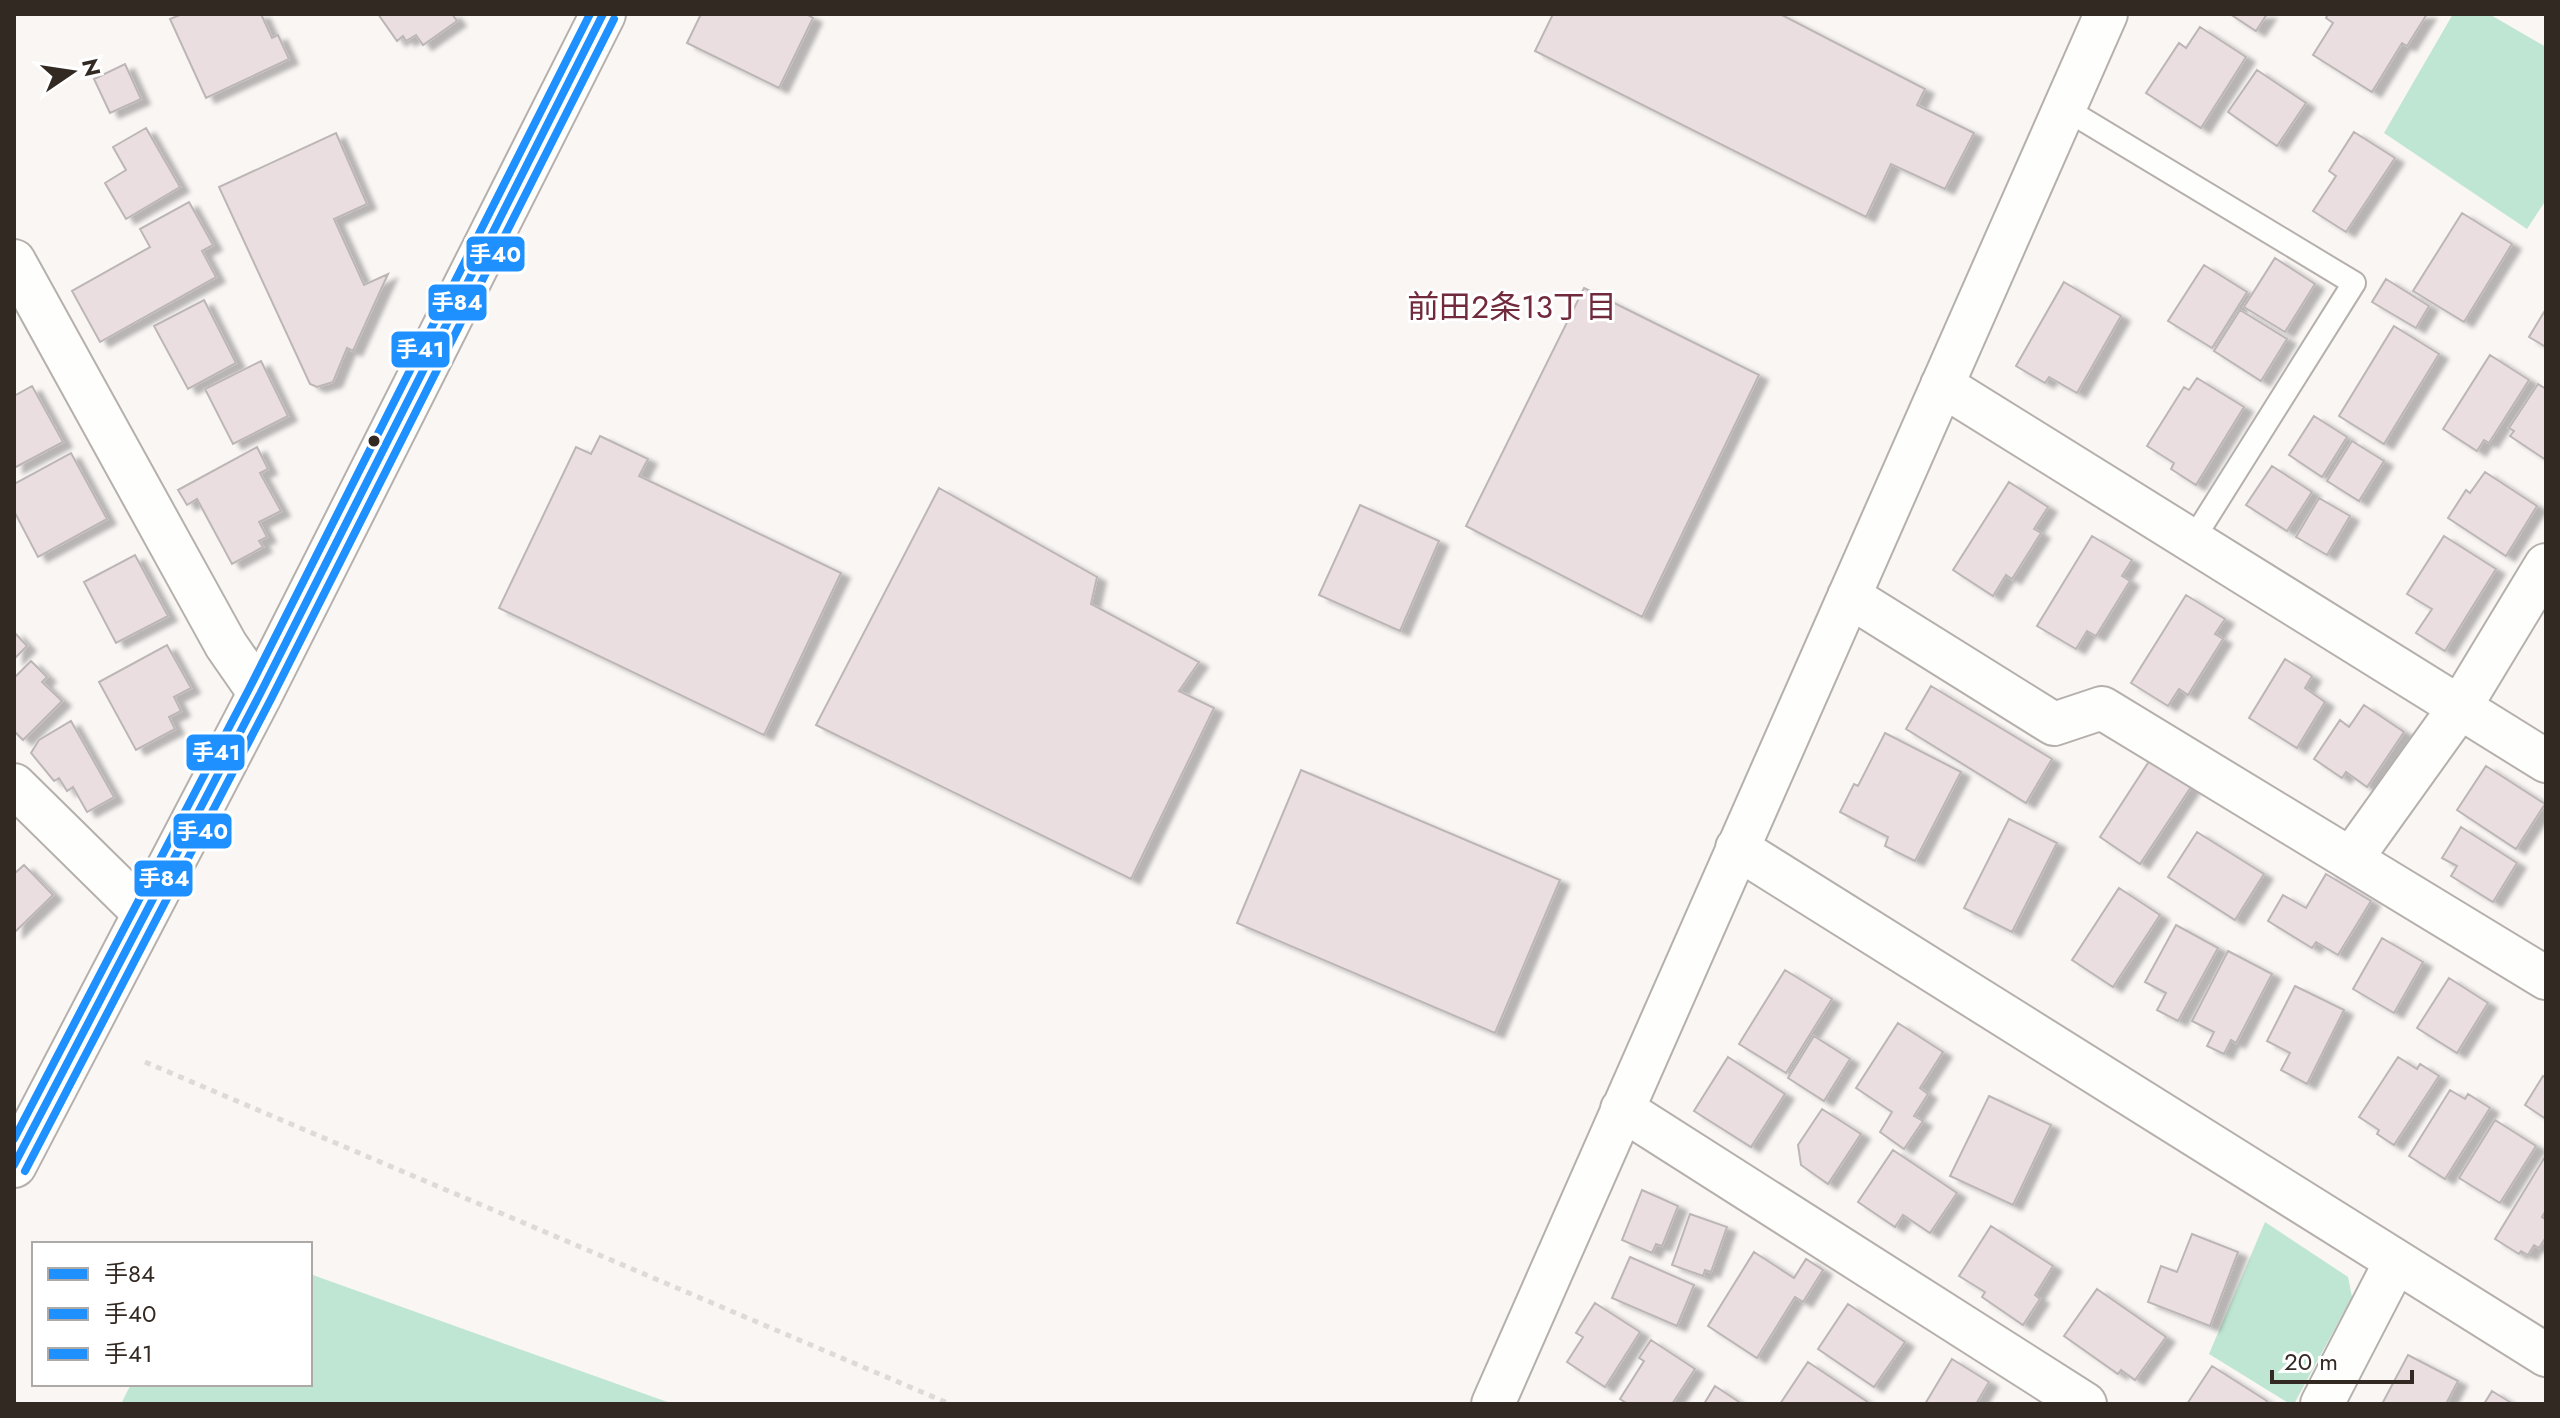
<svg xmlns="http://www.w3.org/2000/svg" width="2560" height="1418" font-family="Jost,'Noto Sans JP',sans-serif">
<style>
.green{fill:#bfe6d2}
.building{fill:#ebdee1;stroke:#bcb6b6;stroke-width:2;filter:url(#shadow)}
.lines{fill:none;stroke-linecap:round;stroke-linejoin:round}
.service-casing{stroke:#b6b0ac;stroke-width:26}
.minor-casing{stroke:#b6b0ac;stroke-width:46}
.tertiary-casing{stroke:#b6b0ac;stroke-width:48}
.path{stroke:#dcdbda;stroke-width:5;stroke-dasharray:6 6;stroke-linecap:butt}
.service{stroke:#fefefd;stroke-width:22}
.minor{stroke:#fefefd;stroke-width:42}
.tertiary{stroke:#fefefd;stroke-width:44}
.bus-1-casing{stroke:#fff;stroke-width:14}
.bus-2-casing{stroke:#fff;stroke-width:14}
.bus-3-casing{stroke:#fff;stroke-width:14}
.bus-1{stroke:#1e90ff;stroke-width:8}
.bus-2{stroke:#1e90ff;stroke-width:8}
.bus-3{stroke:#1e90ff;stroke-width:8}
.bus-dot{fill:#332923;stroke:#fff;stroke-width:3}
.labels{text-anchor:middle;dominant-baseline:central;stroke-width:6;stroke-linejoin:round;paint-order:stroke}
.neighbourhood-label{font-size:32px;fill:#702a3c;stroke:#fff}
.line-badge{stroke:#fff;stroke-width:3}
.badge-label{font-size:22px;text-anchor:middle;font-weight:bold;fill:#fff}
</style>
<defs>
<filter id="shadow"><feDropShadow dx="9" dy="5" stdDeviation="2" flood-color="#0004"/></filter>
</defs>
<rect width="100%" height="100%" fill="#f9f6f4"/>
<path class="green" d="M2453,14H2489L2546,47V200L2527,229L2384,133Z
M2265,1222L2348,1277L2352,1297L2294,1404H2290L2209,1354Z
M310,1274L673,1404H121L131,1384H310Z"/>
<path class="building" d="M182,14H261L272,38L278,35L289,59L206,98L170,19Z
M378,14H452L457,21L423,45L416,35L406,41L403,36L397,41Z
M701,14H806L813,18L779,88L687,43Z
M1553,14H1780L1925,89L1917,105L1974,133L1945,189L1891,164L1866,217L1535,51Z
M2230,14H2267L2256,31Z
M2328,14H2427L2407,46L2402,43L2372,92L2313,55L2333,23L2326,18Z
M2200,27L2246,57L2201,128L2146,93L2179,43L2186,48Z
M125,64L141,99L110,113L94,79Z
M2257,70L2306,103L2277,146L2228,112Z
M146,128L180,187L126,219L105,183L126,170L113,147Z
M2354,132L2395,158L2346,232L2313,211L2336,176L2329,171Z
M336,133L367,204L334,219L364,285L388,274L353,351L347,348L333,382L317,387L310,384L219,187Z
M189,202L213,245L202,251L216,277L100,342L72,291L150,247L140,229Z
M2462,213L2512,244L2464,322L2413,291Z
M2275,258L2315,284L2285,332L2244,307Z
M2204,265L2247,292L2212,348L2168,321Z
M2386,279L2429,306L2416,328L2372,302Z
M2064,282L2121,316L2077,393L2049,377L2045,383L2016,366Z
M1584,288L1759,375L1642,617L1466,526Z
M204,300L236,363L188,389L154,326Z
M2240,310L2287,339L2261,381L2214,351Z
M2544,312L2546,314V347L2529,337Z
M2394,326L2439,354L2384,444L2339,416Z
M2490,355L2529,380L2489,443L2484,440L2477,451L2443,429Z
M261,361L288,416L233,444L205,389Z
M2197,378L2244,407L2196,485L2171,469L2174,463L2147,446L2184,387L2189,390Z
M2538,384L2546,389V460L2510,436L2514,431L2509,428Z
M32,386L63,442L14,468V396Z
M2314,416L2347,437L2322,477L2289,455Z
M600,436L648,459L639,476L841,573L764,735L499,608L576,447L591,454Z
M2352,441L2384,461L2359,501L2327,481Z
M257,447L268,469L260,473L281,511L259,522L267,537L259,541L263,547L232,564L197,499L187,505L178,490Z
M71,453L107,519L38,557L14,511V484Z
M2272,466L2312,492L2287,531L2246,505Z
M2485,472L2537,506L2506,556L2448,518L2466,490L2470,493Z
M2009,482L2048,507L2034,529L2041,533L2012,579L2006,575L1993,596L1953,570Z
M939,488L1097,577L1091,604L1199,662L1179,691L1214,708L1131,879L816,725Z
M2319,498L2350,516L2327,555L2296,537Z
M1360,505L1439,541L1400,631L1319,595Z
M2092,536L2132,560L2122,576L2130,581L2096,636L2087,631L2076,649L2037,626Z
M2444,536L2496,569L2445,651L2416,633L2432,609L2407,594Z
M135,555L168,616L116,643L84,582Z
M2186,595L2225,619L2215,634L2223,639L2188,695L2179,689L2168,706L2131,683Z
M14,632L27,646L14,659Z
M167,645L191,688L174,697L181,711L169,717L175,729L136,750L99,682Z
M2285,659L2312,676L2305,688L2325,702L2297,748L2249,718Z
M31,661L47,677L42,682L62,701L23,740L14,731V678Z
M1931,686L2052,759L2026,803L1906,729Z
M2364,705L2404,732L2367,787L2346,772L2342,778L2314,759L2340,720L2349,727Z
M71,721L114,797L87,812L73,787L67,791L59,778L54,781L31,753L39,740Z
M1885,733L1961,772L1915,861L1885,846L1888,837L1840,812L1854,784L1858,786Z
M2150,760L2191,787L2140,864L2100,837Z
M2486,766L2545,804L2516,849L2457,810Z
M1301,770L1560,880L1495,1033L1237,923Z
M2009,819L2057,843L2012,932L1964,908Z
M2461,827L2517,863L2493,902L2451,876L2457,866L2442,858Z
M2197,832L2264,874L2235,920L2168,877Z
M24,865L53,895L14,933V874Z
M2326,874L2371,901L2338,955L2316,942L2312,948L2268,921L2283,895L2306,908Z
M2119,888L2160,915L2113,987L2072,960Z
M2176,925L2218,948L2178,1021L2157,1010L2166,993L2145,982Z
M2382,938L2423,962L2394,1013L2353,989Z
M2228,951L2272,974L2236,1043L2231,1040L2224,1054L2207,1046L2214,1032L2192,1021Z
M1785,970L1832,999L1786,1073L1739,1044Z
M2449,978L2488,1003L2457,1053L2417,1028Z
M2295,986L2344,1010L2307,1084L2281,1070L2290,1053L2267,1041Z
M1898,1023L1943,1052L1920,1088L1928,1094L1914,1116L1923,1121L1904,1149L1880,1132L1892,1112L1856,1088Z
M1814,1036L1850,1059L1824,1101L1788,1078Z
M1728,1057L1785,1094L1751,1147L1694,1111Z
M2398,1057L2417,1069L2420,1064L2439,1076L2394,1145L2377,1134L2379,1130L2359,1117Z
M2543,1076L2546,1078V1119L2525,1105Z
M2450,1090L2465,1099L2468,1094L2490,1108L2445,1179L2409,1156Z
M1989,1096L2051,1125L2013,1205L1950,1176Z
M1822,1109L1861,1134L1828,1184L1801,1165L1798,1145Z
M2495,1120L2536,1146L2500,1203L2459,1178Z
M1893,1150L1957,1193L1930,1233L1903,1215L1895,1227L1858,1202Z
M2546,1155V1210L2542,1217L2546,1220V1237L2539,1248L2534,1245L2528,1255L2521,1251L2519,1254L2495,1239Z
M1642,1190L1678,1206L1662,1246L1656,1244L1652,1253L1622,1240Z
M1690,1214L1727,1227L1711,1272L1705,1270L1703,1276L1672,1265Z
M1991,1226L2053,1266L2035,1295L2040,1299L2023,1325L1982,1297L1985,1292L1959,1276Z
M2192,1234L2238,1252L2210,1326L2148,1302L2161,1266L2177,1272Z
M1754,1252L1794,1278L1806,1259L1823,1270L1803,1302L1795,1297L1757,1358L1708,1326Z
M1630,1257L1694,1285L1677,1326L1612,1298Z
M2097,1289L2166,1337L2135,1380L2121,1370L2118,1374L2064,1336Z
M1595,1303L1640,1332L1605,1387L1567,1362L1583,1337L1576,1333Z
M1848,1304L1905,1342L1874,1387L1818,1349Z
M1651,1340L1695,1369L1672,1404H1628L1620,1399L1644,1361L1639,1358Z
M2408,1355L2458,1381L2446,1404H2382Z
M1952,1359L1989,1382L1976,1404H1925Z
M1808,1362L1869,1403L1868,1404H1780Z
M2212,1366L2267,1401L2265,1404H2187Z
M1715,1386L1742,1404H1704Z
M2492,1391L2513,1404H2484Z"/>
<g class="lines">
<g class="service-casing">
<path id="service" d="M2064,108L2354,283L2192,541"/>
</g>
<g class="minor-casing">
<path id="minor" d="M14,261L226,645L260,694
M1942,385L2546,761
M1849,596L2054,724L2102,708L2546,978
M14,785L145,914
M1737,848L2546,1355
M2351,859L2460,707L2546,565
M1622,1109L2085,1404
M1493,1404L2106,14
M2322,1404L2396,1261"/>
</g>
<g class="tertiary-casing">
<path id="tertiary" d="M14,1165L260,694L603,14"/>
</g>
<path class="path" d="M145,1062L950,1404"/>
<use href="#service" class="service"/>
<use href="#minor" class="minor"/>
<use href="#tertiary" class="tertiary"/>
<g class="bus-1-casing">
<path id="bus-1" d="M14,1165L260,694L603,14"/>
</g>
<g class="bus-2-casing">
<path id="bus-2" d="M25,1171L271,699L614,19"/>
</g>
<g class="bus-3-casing">
<path id="bus-3" d="M14,1139L249,689L590,14"/>
</g>
<use href="#bus-1" class="bus-1"/>
<use href="#bus-2" class="bus-2"/>
<use href="#bus-3" class="bus-3"/>
</g>
<circle class="bus-dot" cx="374" cy="441" r="7"/>
<g class="labels">
<g class="neighbourhood-label">
<text x="1512" y="307">前田2条13丁目</text>
</g>
</g>
<g class="line-badge">
<rect x="465" y="235" width="61" height="38" rx="8" fill="#1e90ff"/>
<rect x="427" y="283" width="61" height="39" rx="8" fill="#1e90ff"/>
<rect x="390" y="330" width="61" height="39" rx="8" fill="#1e90ff"/>
<rect x="185" y="733" width="61" height="39" rx="8" fill="#1e90ff"/>
<rect x="172" y="812" width="61" height="38" rx="8" fill="#1e90ff"/>
<rect x="133" y="859" width="61" height="39" rx="8" fill="#1e90ff"/>
</g>
<g class="badge-label">
<text x="495" y="262">手40</text>
<text x="457" y="310">手84</text>
<text x="420" y="357">手41</text>
<text x="216" y="760">手41</text>
<text x="202" y="839">手40</text>
<text x="164" y="886">手84</text>
</g>
<rect width="2560" height="1418" fill="none" stroke="#332923" stroke-width="32"/>
<rect x="32" y="1242" width="280" height="144" fill="#ffffff" stroke="#ada9a7" stroke-width="2"/>
<rect x="48" y="1268" width="40" height="12" fill="#1e90ff" stroke="#ada9a7" stroke-width="2"/>
<text x="104" y="1282" font-size="24" fill="#332923">手84</text>
<rect x="48" y="1308" width="40" height="12" fill="#1e90ff" stroke="#ada9a7" stroke-width="2"/>
<text x="104" y="1322" font-size="24" fill="#332923">手40</text>
<rect x="48" y="1348" width="40" height="12" fill="#1e90ff" stroke="#ada9a7" stroke-width="2"/>
<text x="104" y="1362" font-size="24" fill="#332923">手41</text>
<g transform="translate(72 72) rotate(77)" stroke="#ffffff" stroke-width="6" paint-order="stroke">
<path d="M0-6L14 30L0 20L-14 30Z" fill="#332923"/>
<text y="-12" font-size="22" font-weight="bold" text-anchor="middle" fill="#332923">N</text>
</g>
<path d="M2272 1370v12h140v-12" fill="none" stroke="#332923" stroke-width="4"/>
<text x="2284" y="1370" font-size="24" fill="#332923" stroke="#ffffff" stroke-width="6" paint-order="stroke">20 m</text>
</svg>
